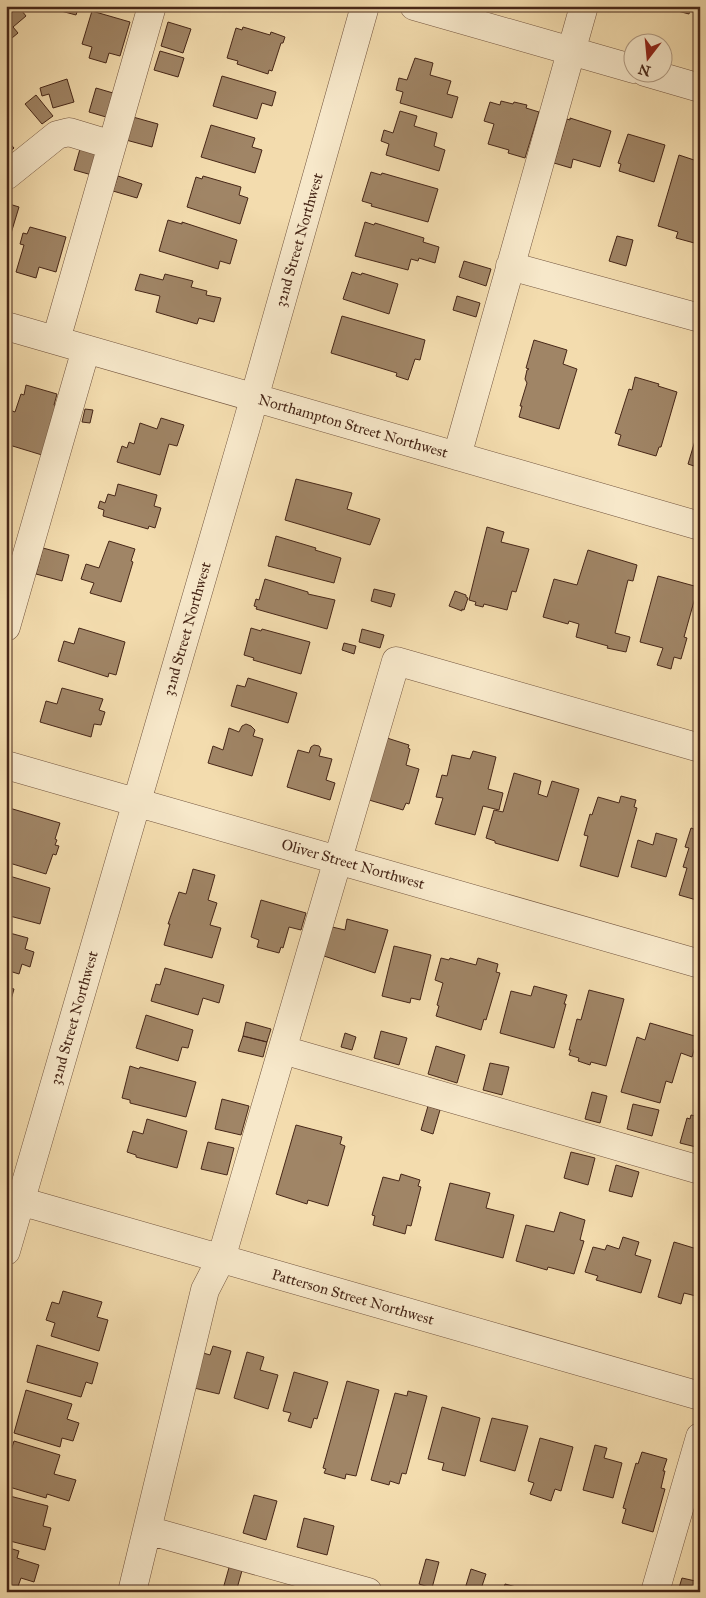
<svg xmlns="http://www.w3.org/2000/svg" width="706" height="1598" font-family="'IM FELL Great Primer',serif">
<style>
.building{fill:#a08566;stroke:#472718}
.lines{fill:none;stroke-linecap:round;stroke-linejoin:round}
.minor-casing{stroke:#72543e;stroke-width:29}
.minor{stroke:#f7e8ca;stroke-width:28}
.labels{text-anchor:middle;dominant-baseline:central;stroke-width:4.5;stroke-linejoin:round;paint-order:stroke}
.street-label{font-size:15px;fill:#472718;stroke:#f7e8ca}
</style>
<rect width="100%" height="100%" fill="#f3dcae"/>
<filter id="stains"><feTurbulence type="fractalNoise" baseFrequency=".004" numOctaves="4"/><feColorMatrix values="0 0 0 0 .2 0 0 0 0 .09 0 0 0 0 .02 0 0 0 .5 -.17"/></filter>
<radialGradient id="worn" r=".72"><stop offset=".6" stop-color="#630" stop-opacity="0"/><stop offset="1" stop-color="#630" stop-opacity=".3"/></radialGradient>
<path class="building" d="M6,6H18L26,16L13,27L18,33L6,43Z
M63,6H79L76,15L61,11Z
M671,6H696L695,9L691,7L689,14L670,9Z
M92,11L130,22L120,56L109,53L106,63L89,58L92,47L82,44Z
M168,22L191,29L183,53L161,46Z
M243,27L270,35L271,32L285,37L283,43H281L272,71L269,70L268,74L237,64L238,61L227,58L236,28L242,30Z
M160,51L184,58L178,77L154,70Z
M415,58L433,63L430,75L451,81L447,94L458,97L452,118L400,103L403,92L396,90L399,78L407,80Z
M222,76L276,92L272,106L262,103L257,119L213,106Z
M67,79L74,102L53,108L49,94L42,96L40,88Z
M96,88L113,93L106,117L89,112Z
M36,95L53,116L42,124L25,104Z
M501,101L513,104L514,102L527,105L526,108L539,112L525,158L508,153L509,150L488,144L494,124L484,121L490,102L500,105Z
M400,111L417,116L414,126L437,133L434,146L445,150L439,171L386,155L389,144L381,141L384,130L393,133Z
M133,117L158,124L152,147L126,140Z
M570,118L611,131L600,167L573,159L571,168L554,163L567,119L570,120Z
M211,125L255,138L252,147L262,150L255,173L201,157Z
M628,134L665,145L654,182L619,171L621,164L618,163Z
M6,139L14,148L6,155Z
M80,149L98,154L92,175L74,170Z
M679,155L700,162V238L698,244L676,238L678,232L658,226Z
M371,172L381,175L382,173L438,189L428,222L371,206L372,204L362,201Z
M118,176L142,184L137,198L113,191Z
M203,176L241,187L239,195L248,198L240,224L187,207L196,177L202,179Z
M6,203L19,207L6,250Z
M168,220L182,224V222L237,240L230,264L220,261L218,269L159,251Z
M365,222L374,225L375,223L424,238L423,242L439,247L435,263L419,258L418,261L411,259L408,270L355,256Z
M30,227L66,237L56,272L39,267L36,278L16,272L24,245L20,244L23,233L27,234Z
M617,236L633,240L626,266L609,261Z
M464,261L491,269L486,286L459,277Z
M352,272L361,275L362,273L398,284L389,314L343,299Z
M140,274L163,280L165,274L193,281L191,287L207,291L206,295L221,298L214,322L199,318L197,324L156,312L160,296L135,290Z
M457,296L480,303L476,317L453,310Z
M342,316L425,340L420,360L415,359L408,380L396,376L397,373L331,353Z
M534,340L567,350L563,364L577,369L559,429L519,417L522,406H520L527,383L525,379L527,370L529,369L526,368Z
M635,377L659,384L658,386L677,392L661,447H659L656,456L618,445L621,435L615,433L629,389L632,390Z
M26,385L57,394L54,405L57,406L42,455L6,444L8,424L6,421L10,410L15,412L21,394L24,395Z
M85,409L93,410L90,423L82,422Z
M161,418L184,425L177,446L169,444L160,475L117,462L122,446L127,448L129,442L134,444L140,423L157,429Z
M700,424V468L688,464Z
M296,479L352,493L347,509L380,519L370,545L285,520Z
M118,484L157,495L154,506L161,508L155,528L149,526L148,529L103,516L104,510L98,508L100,501L105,503L108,494L115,496Z
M487,527L504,532L501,542L529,549L516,592L512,591L507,610L484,604L483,607L475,605L476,602L469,600Z
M276,536L316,548L315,550L341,558L334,583L268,566Z
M109,541L135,549L131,561L133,562L121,602L90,593L94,583L81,579L86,564L99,568Z
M43,548L69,555L62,581L36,574Z
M588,550L637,565L633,581L628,580L615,633L630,637L626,652L607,648L608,646L576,637L579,624L569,621L568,624L543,617L554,579L577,585Z
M658,576L698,587L684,637L687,638L681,659L674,657L671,669L657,665L663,648L640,642Z
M265,579L308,592V594L335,600L327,629L256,609L257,607L254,606L256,599L259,600Z
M374,589L395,594L391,607L371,601Z
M455,591L466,595V597L468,598L464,610L462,609V611L449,606Z
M79,628L125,642L116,675L109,673L108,677L58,661L64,641L74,644Z
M251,628L261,631L262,629L310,642L301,674L253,660L254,658L244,655Z
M362,629L384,635L380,648L359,642Z
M344,643L356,646L354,654L342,650Z
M248,678L297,693L288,723L231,706L237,685L245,687Z
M62,688L103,699L99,710L105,712L101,725L94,724L91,737L40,722L46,701L57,704Z
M246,724L251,726L255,730L253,736L263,739L252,776L208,763L213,746L223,750L229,728L239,732L242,726Z
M387,738L409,745L408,748L410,749L406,765L419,769L409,804L406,803L403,810L369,800Z
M314,745L319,746L321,749L319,756L332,759L326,780L335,783L330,800L287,787L298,750L309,753L311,747Z
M473,751L496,757L488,789L503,793L499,810L483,806L475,835L435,824L443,798L436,797L442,775L447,776L452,755L470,759Z
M514,773L541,781L538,794L547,797L552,781L579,789L558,861L495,843V841L486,838L494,810L503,812Z
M621,796L636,800L634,807L637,808L618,877L580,866L588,836L584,835L590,814L592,815L598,797L619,803Z
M6,807L60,823L55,839L57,840L55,845L59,846L56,855L53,854L46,874L6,862Z
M700,827V901L679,895L687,868L683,867L689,848L685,847L691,828L699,831Z
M656,833L677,839L666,877L631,867L638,840L653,845Z
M193,869L215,875L208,900L217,903L210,925L221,928L212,958L164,945L170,924H168L179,892L186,894Z
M6,875L50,888L40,924L6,915Z
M261,900L306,913L301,930L289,927L283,948L281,947L279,953L257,947L259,940L251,937Z
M347,919L388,930L375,973L321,955L328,926L345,930Z
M6,932L28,938L25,949L34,952L30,967L22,964L19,974L6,970Z
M394,946L431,955L420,1000L411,998L410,1003L382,996Z
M441,958L449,960L450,958L476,965L478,958L498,964L496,972L500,973L486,1020L484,1019L481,1030L436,1016L439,1006L437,1005L443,983L435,980Z
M165,968L224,985L219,1003L203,998L198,1015L151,1001L156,984L160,985Z
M534,986L567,995L564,1004H566L554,1048L500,1033L511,991L531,996Z
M6,987L14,989L6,1017Z
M589,990L624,999L606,1066L591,1062L590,1065L578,1061L579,1058L569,1055L571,1050H569L577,1019L581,1020Z
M146,1015L193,1030L188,1048L182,1047L178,1061L136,1048Z
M246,1022L271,1029L267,1042L243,1036Z
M650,1023L698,1037L692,1057L681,1053L672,1083L666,1081L660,1103L621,1092L637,1037L645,1040Z
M381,1031L407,1038L399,1065L374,1058Z
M345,1033L356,1037L352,1050L341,1047Z
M243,1036L267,1042L263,1057L238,1051Z
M436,1046L465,1055L457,1083L428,1074Z
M490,1063L509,1067L502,1095L483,1090Z
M130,1066L139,1069L140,1067L196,1082L186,1117L130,1103V1100L122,1098Z
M592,1092L607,1096L600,1123L585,1119Z
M222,1099L249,1106L241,1135L215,1129Z
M633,1104L659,1110L652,1136L627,1129Z
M428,1106L440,1110L433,1134L421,1130Z
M691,1115L700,1117V1148L680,1143L687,1118L690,1119Z
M147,1119L187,1131L177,1168L136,1157V1155L127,1152L133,1131L143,1134Z
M296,1125L342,1137L340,1144L345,1146L328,1206L308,1200L307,1204L276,1194Z
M208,1142L234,1148L227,1175L201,1169Z
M571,1152L595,1158L588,1185L564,1178Z
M616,1165L639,1172L632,1197L609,1191Z
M401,1174L420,1180L418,1186L421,1187L411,1226L407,1225L405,1234L373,1225L375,1216L372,1215L383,1177L399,1181Z
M450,1183L490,1193L486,1208L514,1215L503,1258L435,1240Z
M560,1212L585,1220L580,1240L584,1241L574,1274L548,1267L547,1270L516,1261L526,1225L554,1232Z
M623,1237L639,1242L635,1255L651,1260L641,1293L596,1280L598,1276L585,1272L593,1247L605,1250L607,1245L619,1249Z
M674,1242L697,1249L700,1242V1297L684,1293L681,1304L658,1297Z
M63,1291L102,1302L97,1317L108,1320L99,1351L51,1336L55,1323L46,1320L52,1302L59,1304Z
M37,1345L98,1363L92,1384L86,1382L81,1397L27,1382Z
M213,1346L231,1351L219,1394L190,1387L200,1352L210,1355Z
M247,1352L264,1357L260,1370L278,1375L268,1409L234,1398Z
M294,1372L328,1382L317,1419L314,1418L311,1428L288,1421L291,1413L283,1411Z
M347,1381L379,1390L356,1476L346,1474L345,1479L324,1473L326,1469L323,1468Z
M26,1390L72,1404L67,1419L79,1423L73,1441L62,1438L60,1447L14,1433Z
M408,1391L427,1396L406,1474L402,1473L399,1484L390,1481L389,1485L371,1480L395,1393L407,1396Z
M442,1407L480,1418L465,1476L442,1470L444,1463L428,1459Z
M492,1418L528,1426L515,1471L480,1461Z
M540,1438L573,1447L561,1491L555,1489L551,1501L530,1494L534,1483L528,1481Z
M14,1441L60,1455L54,1474L76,1480L69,1501L47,1494L46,1498L6,1486V1466Z
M595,1445L607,1448L604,1458L622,1463L613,1498L583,1490Z
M642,1452L667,1459L663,1471H665L661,1488L665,1489L653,1532L622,1523L626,1509L623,1508L636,1463L638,1464Z
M6,1495L48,1506L43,1526L51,1528L45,1550L6,1540Z
M254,1495L277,1501L266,1540L243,1533Z
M304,1518L334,1526L327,1555L297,1547Z
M6,1547L19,1551L17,1558L39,1565L34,1582L21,1578L16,1592H6Z
M426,1559L439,1562L432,1588L419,1584Z
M230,1564L243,1567L236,1592L223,1589Z
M471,1569L486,1574L480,1592H464Z
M682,1578L700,1582V1592L678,1591Z
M505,1584L520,1588L519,1592H503Z"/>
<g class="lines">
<g class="minor-casing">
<path id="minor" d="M414,6L634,69
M645,72L700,88
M6,176L57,135L69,132L112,145
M510,266L700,318
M6,326L700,526
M56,340L152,6
M457,456L584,6
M6,627L86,349
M6,765L700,964
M283,1050L700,1170
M6,1197L700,1396
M6,1251L246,427L365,6
M132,1592L147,1530
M368,1592L147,1530L205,1290L221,1259L396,661L700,748
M655,1592L700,1437"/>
</g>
<use href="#minor" class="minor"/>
</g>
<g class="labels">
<g class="street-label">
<text transform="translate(299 240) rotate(-74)">32nd Street Northwest</text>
<text transform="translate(353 426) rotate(16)">Northampton Street Northwest</text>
<text transform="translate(187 629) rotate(-74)">32nd Street Northwest</text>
<text transform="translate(353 864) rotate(16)">Oliver Street Northwest</text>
<text transform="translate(74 1018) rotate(-74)">32nd Street Northwest</text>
<text transform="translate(353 1297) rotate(16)">Patterson Street Northwest</text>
</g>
</g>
<rect width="706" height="1598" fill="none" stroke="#f3dcae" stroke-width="25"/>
<rect x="8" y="8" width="691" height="1583" fill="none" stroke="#472718" stroke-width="2.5"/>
<rect x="12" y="12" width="681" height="1573" fill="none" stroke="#472718"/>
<g transform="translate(648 58) rotate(196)"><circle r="24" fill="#f7e8ca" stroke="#b19b83"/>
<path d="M0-4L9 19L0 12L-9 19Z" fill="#8f2418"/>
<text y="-8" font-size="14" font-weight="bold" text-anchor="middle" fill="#472718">N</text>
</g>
<rect width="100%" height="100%" filter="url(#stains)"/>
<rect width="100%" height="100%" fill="url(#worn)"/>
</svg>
